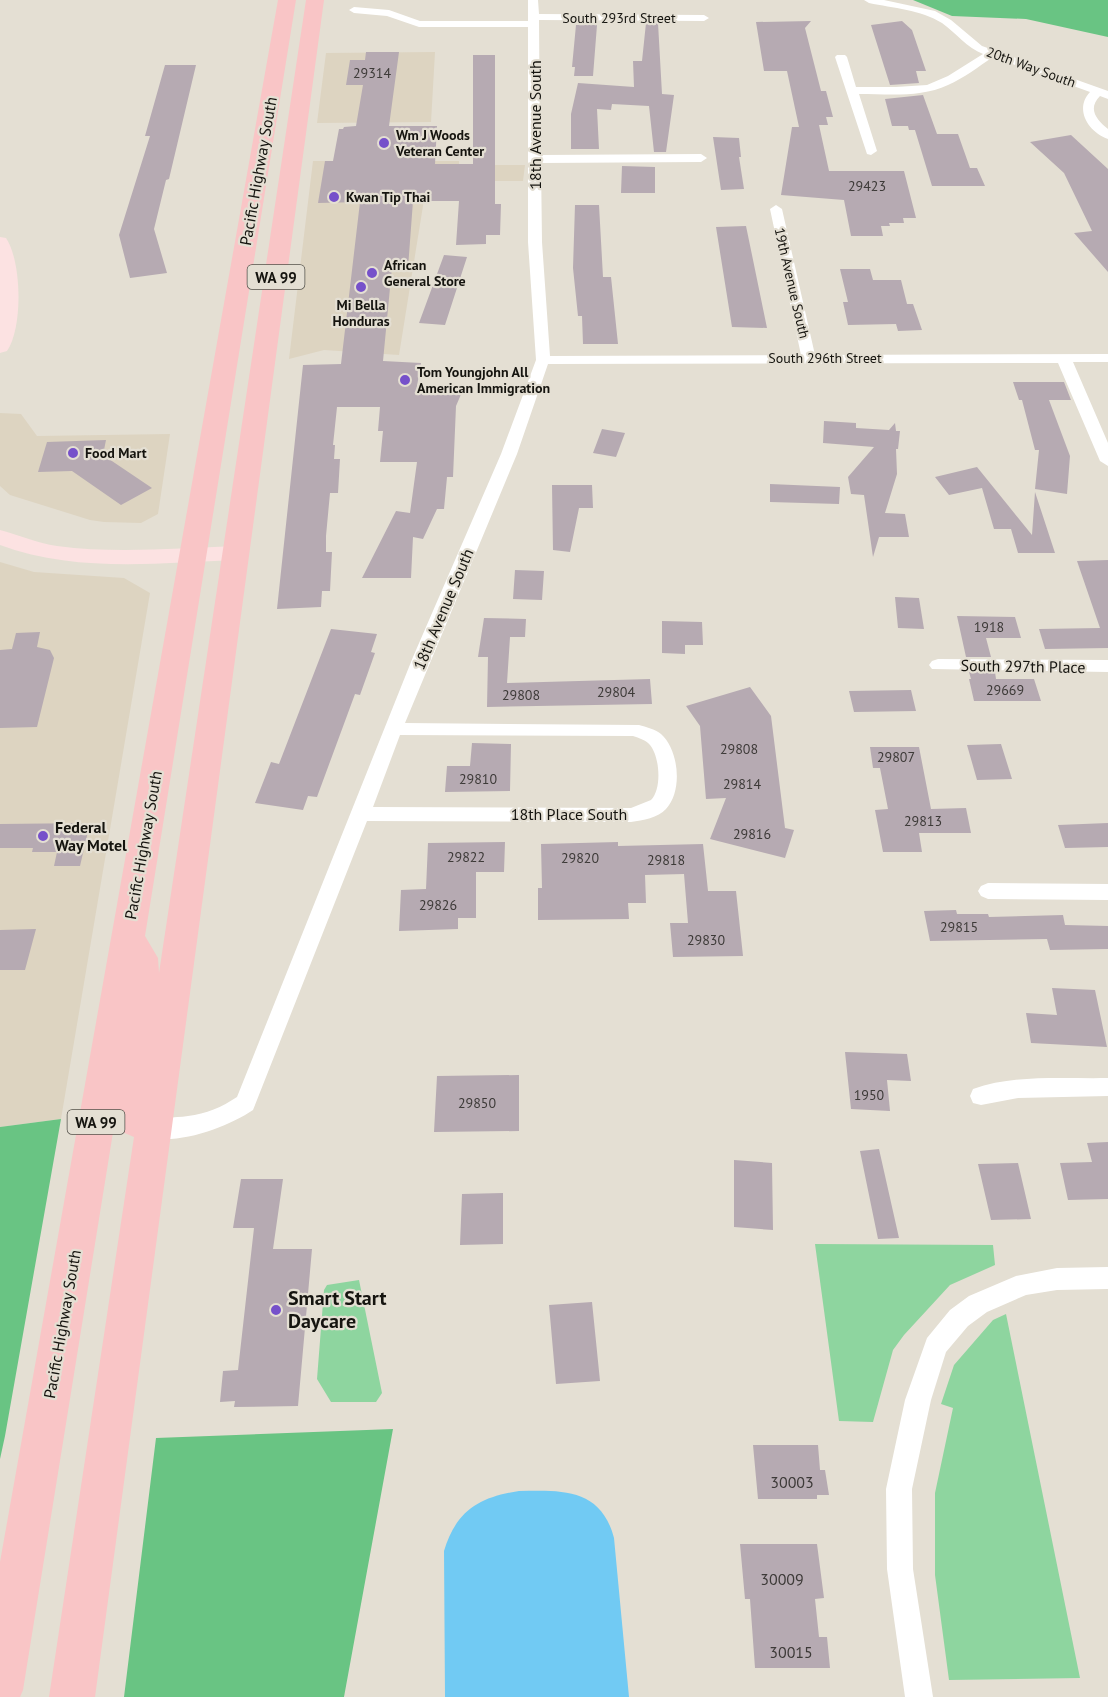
<svg xmlns="http://www.w3.org/2000/svg" width="1108" height="1697" font-family="'PT Sans',sans-serif">
<style>
.built{fill:#ddd4c1}
.green{fill:#8ed59f}
.forest{fill:#69c483}
.water{fill:#71caf3}
.building{fill:#b6aab2}
.lines{fill:none;stroke-linecap:round;stroke-linejoin:round}
.street{fill:#fff;fill-rule:evenodd}
.secondary{fill:#fce2e2;fill-rule:evenodd}
.primary{fill:#f9c5c6;fill-rule:evenodd}
.poi-dot{fill:#7651ca;stroke:#e4dfd3;stroke-width:2}
.labels{text-anchor:middle;dominant-baseline:central;stroke-width:4.5;stroke-linejoin:round;paint-order:stroke}
.far-street-label{font-size:14px;fill:#15140f;stroke:#e4dfd3}
.number-label{font-size:14px;fill:#3d3a38}
.far-poi-label{font-size:14px;font-weight:bold;fill:#15140f;stroke:#e4dfd3;text-anchor:start}
.shield{fill:#e4dfd3;stroke:#53514a;stroke-width:1.5}
.shield-label{font-size:15px;font-weight:bold;fill:#15140f}
.street-label{font-size:16px;fill:#15140f;stroke:#e4dfd3}
.poi-label{font-size:16px;font-weight:bold;fill:#15140f;stroke:#e4dfd3;text-anchor:start}
.near-number-label{font-size:16px;fill:#3d3a38}
.near-poi-label{font-size:20px;font-weight:bold;fill:#15140f;stroke:#e4dfd3;text-anchor:start}
</style>
<rect width="100%" height="100%" fill="#e4dfd3"/>
<path class="built" d="M435,52L431,122L317,123L326,53Z
M313,161H459V165H525L523,181H427L399,355L324,350L289,359Z
M0,413L21,414L37,436L170,434L158,514L141,523L104,522L90,520L10,495L0,486Z
M0,562L34,572L124,578L150,593L61,1119L0,1127Z"/>
<path class="green" d="M815,1244L993,1245L995,1265L950,1285L904,1335L893,1350L873,1422L839,1421Z
M359,1280L382,1393L376,1402H331L317,1379L324,1290L327,1285Z
M1006,1314L1080,1678L949,1680L935,1575V1493L953,1408L941,1404L954,1365L993,1320Z"/>
<path class="forest" d="M913,0H1108V37L1026,19L952,16Z
M61,1119L5,1436L0,1459V1127Z
M393,1429L344,1697H124L156,1438Z"/>
<path class="water" d="M519,1491C562,1490 601,1488 614,1538L629,1697H445L444,1551C456,1511 479,1497 519,1491Z"/>
<path class="building" d="M811,21L805,28L821,91H826L833,117H826L828,125H819L829,171H904L916,218H903L904,223H889L890,226H881L883,236H851L844,200L781,195L792,127H799L787,71H764L756,22Z
M902,21L912,30L926,71H916L919,83L890,85L871,25Z
M646,23H658L662,94L674,95L666,152H654L649,106L612,104L611,110L597,109L599,149H571V114L578,83L634,87L633,61H642Z
M576,25H597L593,76H574L575,67H572Z
M366,52H399L389,126H437L435,164H473V55H495V204H501L500,235H486V244L456,245L459,201H413L408,268L392,267L383,361L421,363L417,386L462,392L456,406L453,477H447L444,509H437L423,539L413,537L411,578H362L396,511L410,513L417,462H380L383,431H378L380,407H337L333,445H335L334,459H340L338,493H330L326,536V552H332L330,591H322L321,607L277,609L303,365L341,364L360,202L318,203L325,161H333L339,129H343L344,127L356,126L363,85H346L350,60H365Z
M165,65H196L169,179L166,180L154,229L167,273L130,278L119,235L150,136H145Z
M923,95L937,134H958L970,168H977L985,186H932L915,130H909L908,126H892L885,99Z
M1071,135L1108,169V272L1074,233L1092,231L1064,173L1030,142Z
M713,137L739,138L741,157H739L744,189L721,190Z
M622,166L655,167V193H621Z
M575,205H599L603,277H611L618,344H583L582,316H578L573,268Z
M746,226L752,255L767,328L732,327L716,227Z
M444,255L467,257L445,325L419,323Z
M840,269H870L873,280H901L907,304H913L922,330L898,331L896,324L848,325L843,302H848Z
M1013,382H1064L1071,400H1049L1070,456L1067,494L1035,489L1039,450H1035L1022,400H1019Z
M824,421L856,423V428L889,430L895,423L896,431H900L898,449H896L897,474L885,513L905,514L909,537H879L873,557L864,495L851,494L848,477L874,447L823,443Z
M602,429L625,433L616,457L593,453Z
M106,440L103,455L152,488L121,505L72,471L38,472L47,442Z
M977,467L1032,535L1035,492L1055,553H1018L1011,529H994L982,488L949,495L935,477Z
M770,484L840,487L839,504L770,502Z
M552,485H592L593,508H579L570,552L553,550Z
M1108,560V648L1045,649L1039,629L1100,628L1077,561Z
M515,570L544,571L542,600L513,599Z
M895,597L919,598L924,629L898,628Z
M957,616L1015,617L1021,638H986L991,657H966Z
M484,618L526,619L525,637H510L507,683L650,679L652,704L487,707L488,657H478Z
M662,621L702,622L703,645H685V654L662,653Z
M331,629L377,634L371,652L375,653L360,695L355,694L317,797L308,796L303,810L255,803L271,762L279,764Z
M40,632L37,647L50,650L54,658L37,727L0,728V650L12,649L16,633Z
M969,672H995L996,679H1034L1041,701H974L969,679H971Z
M750,687L771,716L785,828L794,830L785,858L710,839L726,798L706,799L700,726L686,706Z
M911,690L916,711L854,712L849,691Z
M472,743L511,744L510,791L445,792L447,766H470Z
M1001,744L1012,779L977,780L967,745Z
M870,747H919L931,809L966,808L971,833H919L922,852H883L875,810L888,809L880,768H873Z
M90,823L80,866H54L57,852H32L33,848H0V824Z
M1108,823V847L1065,848L1058,825Z
M505,842L504,872H476V918H458V929L399,931L401,890L426,889L428,843Z
M618,842V846L703,844L708,891H736L743,956L673,957L670,923H688L684,874L645,875L646,903H628L629,919L538,920V888H542L541,844Z
M956,910L957,914H988L989,917L1063,915L1065,925L1108,926V949L1050,950L1047,939L930,941L924,911Z
M36,929L25,970H0V930Z
M1052,988L1095,990L1107,1047L1031,1043L1026,1013L1057,1015Z
M845,1052L907,1054L911,1081L887,1080L890,1111L851,1109Z
M519,1075V1131L434,1132L437,1076Z
M1108,1142V1199L1068,1200L1060,1163L1092,1162L1087,1143Z
M879,1149L899,1238L878,1239L860,1151Z
M734,1160L772,1163L773,1230L734,1227Z
M1018,1163L1031,1219L991,1220L978,1164Z
M241,1179H283L273,1249H312L298,1406L234,1407L235,1401L220,1402L223,1371L238,1370L254,1228H233Z
M503,1193V1244L460,1245L462,1194Z
M592,1302L600,1381L556,1384L549,1305Z
M753,1445H818L820,1470H825L829,1495H817V1499H758Z
M740,1544H817L824,1598L815,1599L819,1637H827L830,1668H755L750,1599H745Z"/>
<g class="lines">
<path class="street" d="M528,0H538L539,14L704,15L709,18L704,21L539,20L540,155L701,154L707,158L701,162L541,163L542,242L550,356L801,355L770,209L776,205L782,209L815,355L1108,354V362H1073L1108,443V466L1100,461L1058,363L548,364L517,454L405,723L639,725C646,727 655,729 661,734C679,750 683,791 666,809C658,818 643,820 631,822L367,821L253,1110C228,1127 175,1147 145,1136L142,1129L145,1122C159,1117 174,1118 188,1116C206,1114 222,1107 237,1097L413,657L501,454L536,360L528,242V27H419L387,16L354,13L349,10L354,7L389,10L420,21H528ZM400,735L633,736C639,738 646,740 650,745C660,757 662,789 651,800L631,808L373,807Z
M864,0H884L935,11L951,20L982,46L1108,91V99L1100,96C1087,109 1097,120 1108,129V139C1088,132 1074,109 1090,92L993,57C978,67 964,78 948,85C920,98 888,94 859,94L877,151L871,155L867,154L835,57L837,55H845L847,57L856,87H896L927,85L948,76L983,54C967,48 956,33 942,23C921,10 893,8 869,3Z
M938,659L1108,660V672L932,669L929,665L932,661Z
M988,883L1108,884V900L988,899L981,896L978,891L981,886Z
M1108,1078V1096L1018,1098L981,1105L973,1103L970,1096L973,1089C1015,1074 1064,1079 1108,1078Z
M1108,1267V1289L1057,1290L1026,1295L987,1312L968,1326L946,1352L931,1400L912,1489L913,1569L933,1697H905L887,1569L886,1489L905,1400L927,1338L950,1310L969,1296L1016,1276L1057,1268Z"/>
<path class="secondary" d="M0,237L6,238C22,262 23,328 7,351L0,353Z
M0,530C19,535 37,543 57,546C117,554 177,548 236,546L244,548L247,553L244,558L236,560C157,563 76,573 0,545Z"/>
<path class="primary" d="M278,0H296L145,936L158,958L159,973L306,0H324L95,1697H49L134,1137L120,1131L115,1120L23,1690L20,1697H0V1562Z"/>
</g>
<g class="poi-dot">
<circle cx="384" cy="143" r="6"/>
<circle cx="334" cy="197" r="6"/>
<circle cx="372" cy="273" r="6"/>
<circle cx="361" cy="287" r="6"/>
<circle cx="405" cy="380" r="6"/>
<circle cx="73" cy="453" r="6"/>
<circle cx="43" cy="836" r="6"/>
<circle cx="276" cy="1310" r="6"/>
</g>
<g class="labels">
<g class="far-street-label">
<text x="619" y="18">South 293rd Street</text>
<text transform="translate(1031 67) rotate(20)">20th Way South</text>
<text transform="translate(792 283) rotate(77)">19th Avenue South</text>
<text x="825" y="358">South 296th Street</text>
</g>
<g class="number-label">
<text x="372" y="73">29314</text>
<text x="867" y="186">29423</text>
<text x="989" y="627">1918</text>
<text x="1005" y="690">29669</text>
<text x="616" y="692">29804</text>
<text x="521" y="695">29808</text>
<text x="739" y="749">29808</text>
<text x="896" y="757">29807</text>
<text x="478" y="779">29810</text>
<text x="742" y="784">29814</text>
<text x="923" y="821">29813</text>
<text x="752" y="834">29816</text>
<text x="466" y="857">29822</text>
<text x="580" y="858">29820</text>
<text x="666" y="860">29818</text>
<text x="438" y="905">29826</text>
<text x="959" y="927">29815</text>
<text x="706" y="940">29830</text>
<text x="869" y="1095">1950</text>
<text x="477" y="1103">29850</text>
</g>
<g class="far-poi-label">
<text x="396" y="135">Wm J Woods<tspan x="396" dy="16">Veteran Center</tspan></text>
<text x="346" y="197">Kwan Tip Thai</text>
<text x="384" y="265">African<tspan x="384" dy="16">General Store</tspan></text>
<text x="361" y="305" text-anchor="middle">Mi Bella<tspan x="361" dy="16">Honduras</tspan></text>
<text x="417" y="372">Tom Youngjohn All<tspan x="417" dy="16">American Immigration</tspan></text>
<text x="85" y="453">Food Mart</text>
</g>
<g class="shield">
<rect x="247.5" y="265" width="57" height="24" rx="4.5"/>
<rect x="67.5" y="1110" width="57" height="24" rx="4.5"/>
</g>
<g class="shield-label">
<text x="276" y="277">WA 99</text>
<text x="96" y="1122">WA 99</text>
</g>
<g class="street-label">
<text transform="translate(535 125) rotate(-90)">18th Avenue South</text>
<text transform="translate(258 171) rotate(-80)">Pacific Highway South</text>
<text transform="translate(443 609) rotate(-67)">18th Avenue South</text>
<text transform="translate(1023 666) rotate(1)">South 297th Place</text>
<text x="569" y="814">18th Place South</text>
<text transform="translate(143 845) rotate(-80)">Pacific Highway South</text>
<text transform="translate(62 1324) rotate(-80)">Pacific Highway South</text>
</g>
<g class="poi-label">
<text x="55" y="827">Federal<tspan x="55" dy="18">Way Motel</tspan></text>
</g>
<g class="near-number-label">
<text x="792" y="1482">30003</text>
<text x="782" y="1579">30009</text>
<text x="791" y="1652">30015</text>
</g>
<g class="near-poi-label">
<text x="288" y="1298">Smart Start<tspan x="288" dy="23">Daycare</tspan></text>
</g>
</g>
</svg>
